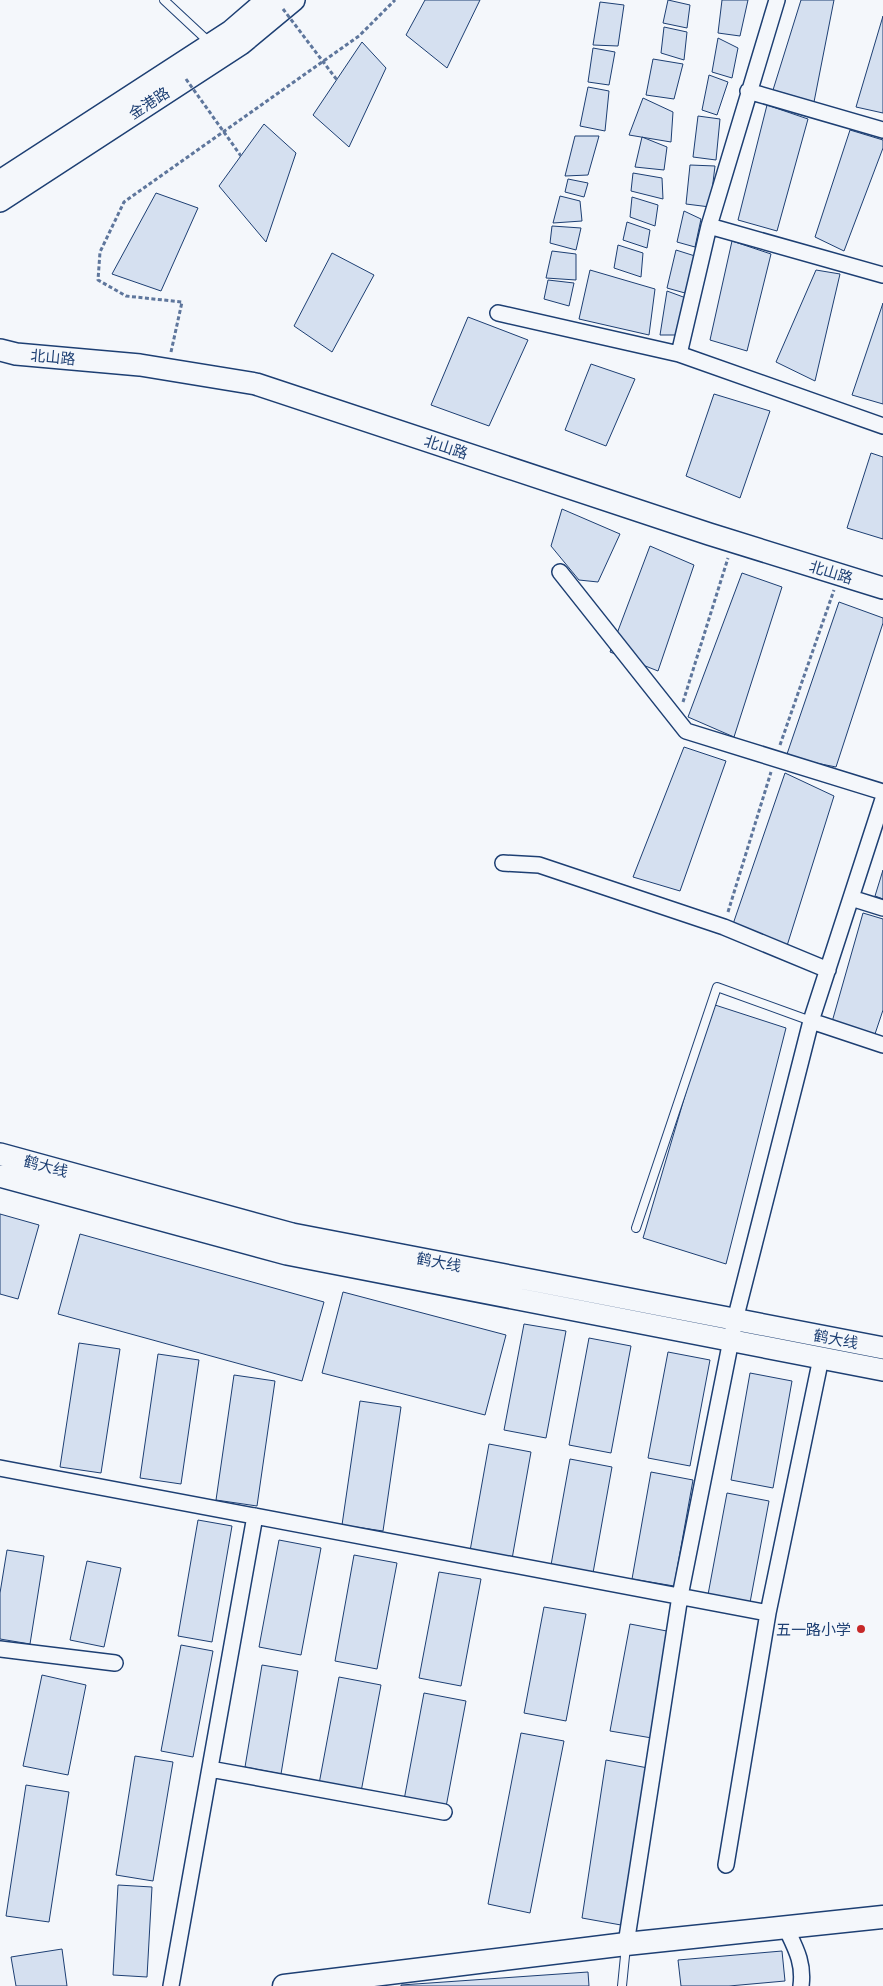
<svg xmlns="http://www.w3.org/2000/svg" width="883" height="1986" font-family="Quicksand,'Noto Sans SC',sans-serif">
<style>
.building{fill:#d5e0f0;stroke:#1d3f73}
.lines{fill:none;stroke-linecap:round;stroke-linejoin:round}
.lane-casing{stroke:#1d3f73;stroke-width:10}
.street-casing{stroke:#1d3f73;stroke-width:18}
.secondary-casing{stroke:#1d3f73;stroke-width:24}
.primary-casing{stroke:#1d3f73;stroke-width:25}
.path{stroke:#5e769c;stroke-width:3;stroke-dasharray:4 2.5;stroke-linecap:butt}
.lane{stroke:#f4f7fb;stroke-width:8}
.street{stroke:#f4f7fb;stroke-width:15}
.secondary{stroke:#f4f7fb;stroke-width:21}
.primary{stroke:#f4f7fb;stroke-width:22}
.path-bridge{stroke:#5e769c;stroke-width:3;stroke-dasharray:4 2.5;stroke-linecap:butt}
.poi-dot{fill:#c62828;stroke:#f4f7fb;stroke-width:2}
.labels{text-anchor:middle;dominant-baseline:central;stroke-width:4;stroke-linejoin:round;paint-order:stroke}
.street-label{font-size:15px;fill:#1d3f73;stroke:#f4f7fb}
.poi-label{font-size:15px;fill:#1d3f73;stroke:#f4f7fb;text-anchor:end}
</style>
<rect width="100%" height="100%" fill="#f4f7fb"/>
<path class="building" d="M425,0H480L447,68L406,35Z
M668,0L690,5L687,28L663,23Z
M722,0H748L740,36L718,33Z
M801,0H834L814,102L773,90Z
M600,2L624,5L618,46L593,45Z
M883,16V113L856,107Z
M664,27L687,32L684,60L661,53Z
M718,38L738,48L732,78L712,72Z
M362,42L386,68L349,147L313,115Z
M593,48L615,52L609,85L588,82Z
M653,59L683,64L674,99L646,95Z
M709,75L728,82L717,115L702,110Z
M588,87L609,91L605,131L580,126Z
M643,98L673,112L671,142L629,135Z
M767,105L808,119L777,231L738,220Z
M698,116L720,119L716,160L693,157Z
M264,124L296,153L266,242L219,186Z
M850,130L883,140V148L844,251L815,237Z
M575,136H599L588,175L565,176Z
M642,137L667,147L664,170L635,167Z
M690,165L715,166L710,207L686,204Z
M633,173L662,178L663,199L631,191Z
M568,179L588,183L584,197L565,192Z
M156,193L198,208L161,291L112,274Z
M560,196L580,201L582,221L553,223Z
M632,197L658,205L655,226L630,217Z
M684,211L701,219L695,247L677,242Z
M627,222L650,230L647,248L623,240Z
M552,226L581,228L576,250L550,243Z
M732,241L771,254L747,351L710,340Z
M618,245L643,253L641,277L614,268Z
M676,250L695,256L685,293L667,288Z
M552,251L576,254V280L546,278Z
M332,253L374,275L332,352L294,326Z
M590,270L655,289L649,335L579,319Z
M816,270L840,274L815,381L776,362Z
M548,280L574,283L569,306L544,299Z
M667,291L686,298L679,335H660Z
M883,303V404L852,395Z
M468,317L528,340L489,426L431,405Z
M591,364L635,379L606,446L565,430Z
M714,394L770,411L740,498L686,476Z
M871,453L883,457V539L847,528Z
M562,509L620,534L598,582L579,580L551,546Z
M650,546L694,565L658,671L610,652Z
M742,573L782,587L734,737L688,717Z
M839,602L883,618V623L836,767L786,757Z
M684,747L726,761L680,891L633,877Z
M785,773L834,796L786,949L732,927Z
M883,870V899L875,896Z
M863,913L883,919V1010L875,1034L832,1022Z
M712,1004L786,1028L726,1264L643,1238Z
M0,1214L39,1225L18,1299L0,1294Z
M80,1234L324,1302L302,1381L58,1314Z
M343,1292L506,1335L485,1415L322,1373Z
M524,1324L566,1331L546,1438L504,1430Z
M589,1338L631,1346L611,1453L569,1445Z
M79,1343L120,1349L101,1473L60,1467Z
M668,1352L710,1360L690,1466L648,1458Z
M158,1354L199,1360L181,1484L140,1478Z
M750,1373L792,1381L773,1488L731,1480Z
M234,1375L275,1381L257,1506L216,1500Z
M360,1401L401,1407L383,1531L342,1525Z
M489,1444L531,1452L512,1559L470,1551Z
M570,1459L612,1467L593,1573L551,1565Z
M651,1472L693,1480L674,1586L632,1579Z
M727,1493L769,1501L749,1608L707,1600Z
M198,1520L232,1526L212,1642L178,1636Z
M279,1540L321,1548L301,1655L259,1647Z
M7,1550L44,1556L30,1644L0,1639V1593Z
M354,1555L397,1563L377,1669L335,1661Z
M87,1561L121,1568L104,1647L70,1640Z
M439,1572L481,1579L461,1686L419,1678Z
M544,1607L586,1614L566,1721L524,1713Z
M630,1624L672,1632L652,1738L610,1731Z
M181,1645L213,1651L193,1757L161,1751Z
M262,1665L298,1671L281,1774L245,1767Z
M42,1675L86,1685L68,1775L23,1766Z
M339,1677L381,1685L361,1792L319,1784Z
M424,1693L466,1701L446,1807L404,1800Z
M521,1733L564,1741L530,1913L488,1904Z
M135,1756L173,1762L153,1881L116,1875Z
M606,1760L648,1768L621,1925L582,1918Z
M26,1785L69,1792L49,1922L6,1916Z
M118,1885L152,1887L147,1977L113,1975Z
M62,1949L67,1986H16L11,1957Z
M782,1951L785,1981L729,1986H681L678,1960Z
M588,1972L589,1986H401V1985Z"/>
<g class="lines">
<g class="lane-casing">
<path id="lane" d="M164,0L209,42
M636,1228L717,987L811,1021
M622,1986L626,1946"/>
</g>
<g class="street-casing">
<path id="street" d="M748,91L883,130
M709,226L883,275
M498,313L679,354L883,426
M679,354L709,226L777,0
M560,572L686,731L883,792
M503,863L539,865L724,927L828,970
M851,898L883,908
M811,1021L883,1045
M0,1468L768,1613
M0,1649L115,1663
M210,1769L444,1812
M726,1865L768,1613L821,1358
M786,1928C796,1949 804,1963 801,1986
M626,1944L680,1596L735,1320L811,1021L883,799
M171,1986L255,1516"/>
</g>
<g class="secondary-casing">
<path id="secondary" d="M0,181L231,31L267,0
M0,201L241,44L294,0
M0,350L16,354L140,365L256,384L709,534L883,588
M0,1154L292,1234L883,1348
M0,1176L287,1254L883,1370"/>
</g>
<g class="primary-casing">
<path id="primary" d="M284,1986L626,1944L883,1917"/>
</g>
<path class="path" d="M171,352L182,302L126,296L98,280L100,252L124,202L359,36L395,0
M683,702L728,558
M780,745L834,590
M728,912L771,772"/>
<use href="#lane" class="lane"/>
<use href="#street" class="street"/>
<use href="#secondary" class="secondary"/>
<use href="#primary" class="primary"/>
<path class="path-bridge" d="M283,9L337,80
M186,79L241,156"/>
</g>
<circle class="poi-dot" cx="861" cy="1629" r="5"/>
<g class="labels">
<g class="street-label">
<text transform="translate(149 103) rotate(-33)">金港路</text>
<text transform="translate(53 357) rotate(5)">北山路</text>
<text transform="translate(446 447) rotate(18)">北山路</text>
<text transform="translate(831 572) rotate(17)">北山路</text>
<text transform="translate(46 1166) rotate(15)">鹤大线</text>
<text transform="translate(439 1262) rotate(11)">鹤大线</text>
<text transform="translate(836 1339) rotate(11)">鹤大线</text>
</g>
<g class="poi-label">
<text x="851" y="1629">五一路小学</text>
</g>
</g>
</svg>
